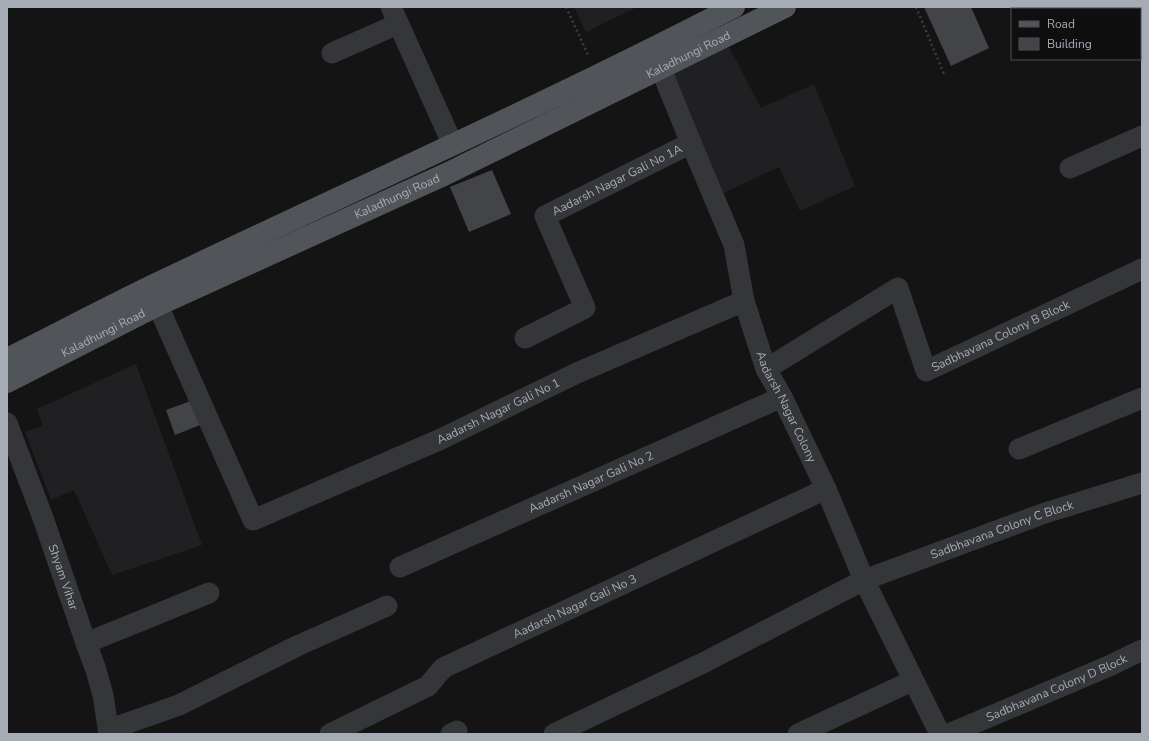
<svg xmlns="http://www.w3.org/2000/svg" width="1149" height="741" font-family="'Nunito Sans',sans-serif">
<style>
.built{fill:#202022}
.building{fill:#434448}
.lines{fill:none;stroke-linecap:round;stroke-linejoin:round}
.path{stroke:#3b3d41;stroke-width:2.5;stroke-dasharray:2 3;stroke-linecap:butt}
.minor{stroke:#35363a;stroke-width:21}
.primary{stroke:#515459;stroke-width:22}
.labels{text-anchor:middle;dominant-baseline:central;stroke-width:3;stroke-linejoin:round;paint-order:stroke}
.street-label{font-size:12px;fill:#a5acb5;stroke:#0f0f10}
</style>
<rect width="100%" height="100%" fill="#141415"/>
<path class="built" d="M574,7H637L586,32Z
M729,47L761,108L814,84L855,186L800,211L779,167L721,194L669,76Z
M136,364L202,545L112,575L74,490L51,500L25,432L43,426L37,409Z"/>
<path class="building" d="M924,7H971L989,48L951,66Z
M492,170L511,214L469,232L450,187Z
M196,399L205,423L175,435L166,410Z"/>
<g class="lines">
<path class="path" d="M566,7L589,57
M916,7L944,74"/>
<g class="minor">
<path d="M391,7L453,145"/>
<path id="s1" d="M654,52L691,143L734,245L744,301L766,369L782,397L826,489L864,580L940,734"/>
<path d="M332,53L398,24"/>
<path d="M1070,168L1142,136"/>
<path id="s2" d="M151,290L253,520L439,440L577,373L744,301"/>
<path id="s3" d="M525,338L585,308L545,216L691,143"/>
<path id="s4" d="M766,369L898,288L926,371L1142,269"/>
<path id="s5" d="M7,423L43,518L86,643L96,670L103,695L109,734"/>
<path d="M1019,449L1142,398"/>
<path id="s6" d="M400,567L782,397"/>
<path d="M86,643L209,593"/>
<path d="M108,730L179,705L297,646L387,606"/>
<path id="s7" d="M330,734L428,686L443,668L826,489"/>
<path d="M451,734L457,731"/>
<path id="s8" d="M554,734L703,663L864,580L1045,513L1142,483"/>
<path d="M798,734L912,681"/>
<path id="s9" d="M949,734L1109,666L1142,650"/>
</g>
<g class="primary">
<path d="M7,359C55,335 103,310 152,286C346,193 543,106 734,7"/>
<path id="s10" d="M7,382L158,305L446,174L785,7"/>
</g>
</g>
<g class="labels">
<g class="street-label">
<text stroke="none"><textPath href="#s10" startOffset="756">Kaladhungi Road</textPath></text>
<text stroke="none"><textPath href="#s3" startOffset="248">Aadarsh Nagar Gali No 1A</textPath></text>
<text stroke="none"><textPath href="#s10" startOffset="432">Kaladhungi Road</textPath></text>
<text stroke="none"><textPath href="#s10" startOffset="108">Kaladhungi Road</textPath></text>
<text stroke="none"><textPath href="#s4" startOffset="325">Sadbhavana Colony B Block</textPath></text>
<text stroke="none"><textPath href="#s1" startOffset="380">Aadarsh Nagar Colony</textPath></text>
<text stroke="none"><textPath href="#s2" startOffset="520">Aadarsh Nagar Gali No 1</textPath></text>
<text stroke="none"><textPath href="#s6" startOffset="209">Aadarsh Nagar Gali No 2</textPath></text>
<text stroke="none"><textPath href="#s8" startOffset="493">Sadbhavana Colony C Block</textPath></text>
<text stroke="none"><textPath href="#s5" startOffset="164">Shyam Vihar</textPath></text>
<text stroke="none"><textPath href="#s7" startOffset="278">Aadarsh Nagar Gali No 3</textPath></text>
<text stroke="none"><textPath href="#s9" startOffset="117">Sadbhavana Colony D Block</textPath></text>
</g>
</g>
<rect width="1149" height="741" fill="none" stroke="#a5acb5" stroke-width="16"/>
<rect x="1011" y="8" width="130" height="52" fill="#0f0f10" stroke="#4b4e52"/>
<rect x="1019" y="21" width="20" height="6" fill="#515459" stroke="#4b4e52"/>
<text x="1047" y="28" font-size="12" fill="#a5acb5">Road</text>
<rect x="1019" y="38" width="20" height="12" fill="#434448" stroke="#4b4e52"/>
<text x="1047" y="48" font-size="12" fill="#a5acb5">Building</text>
</svg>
